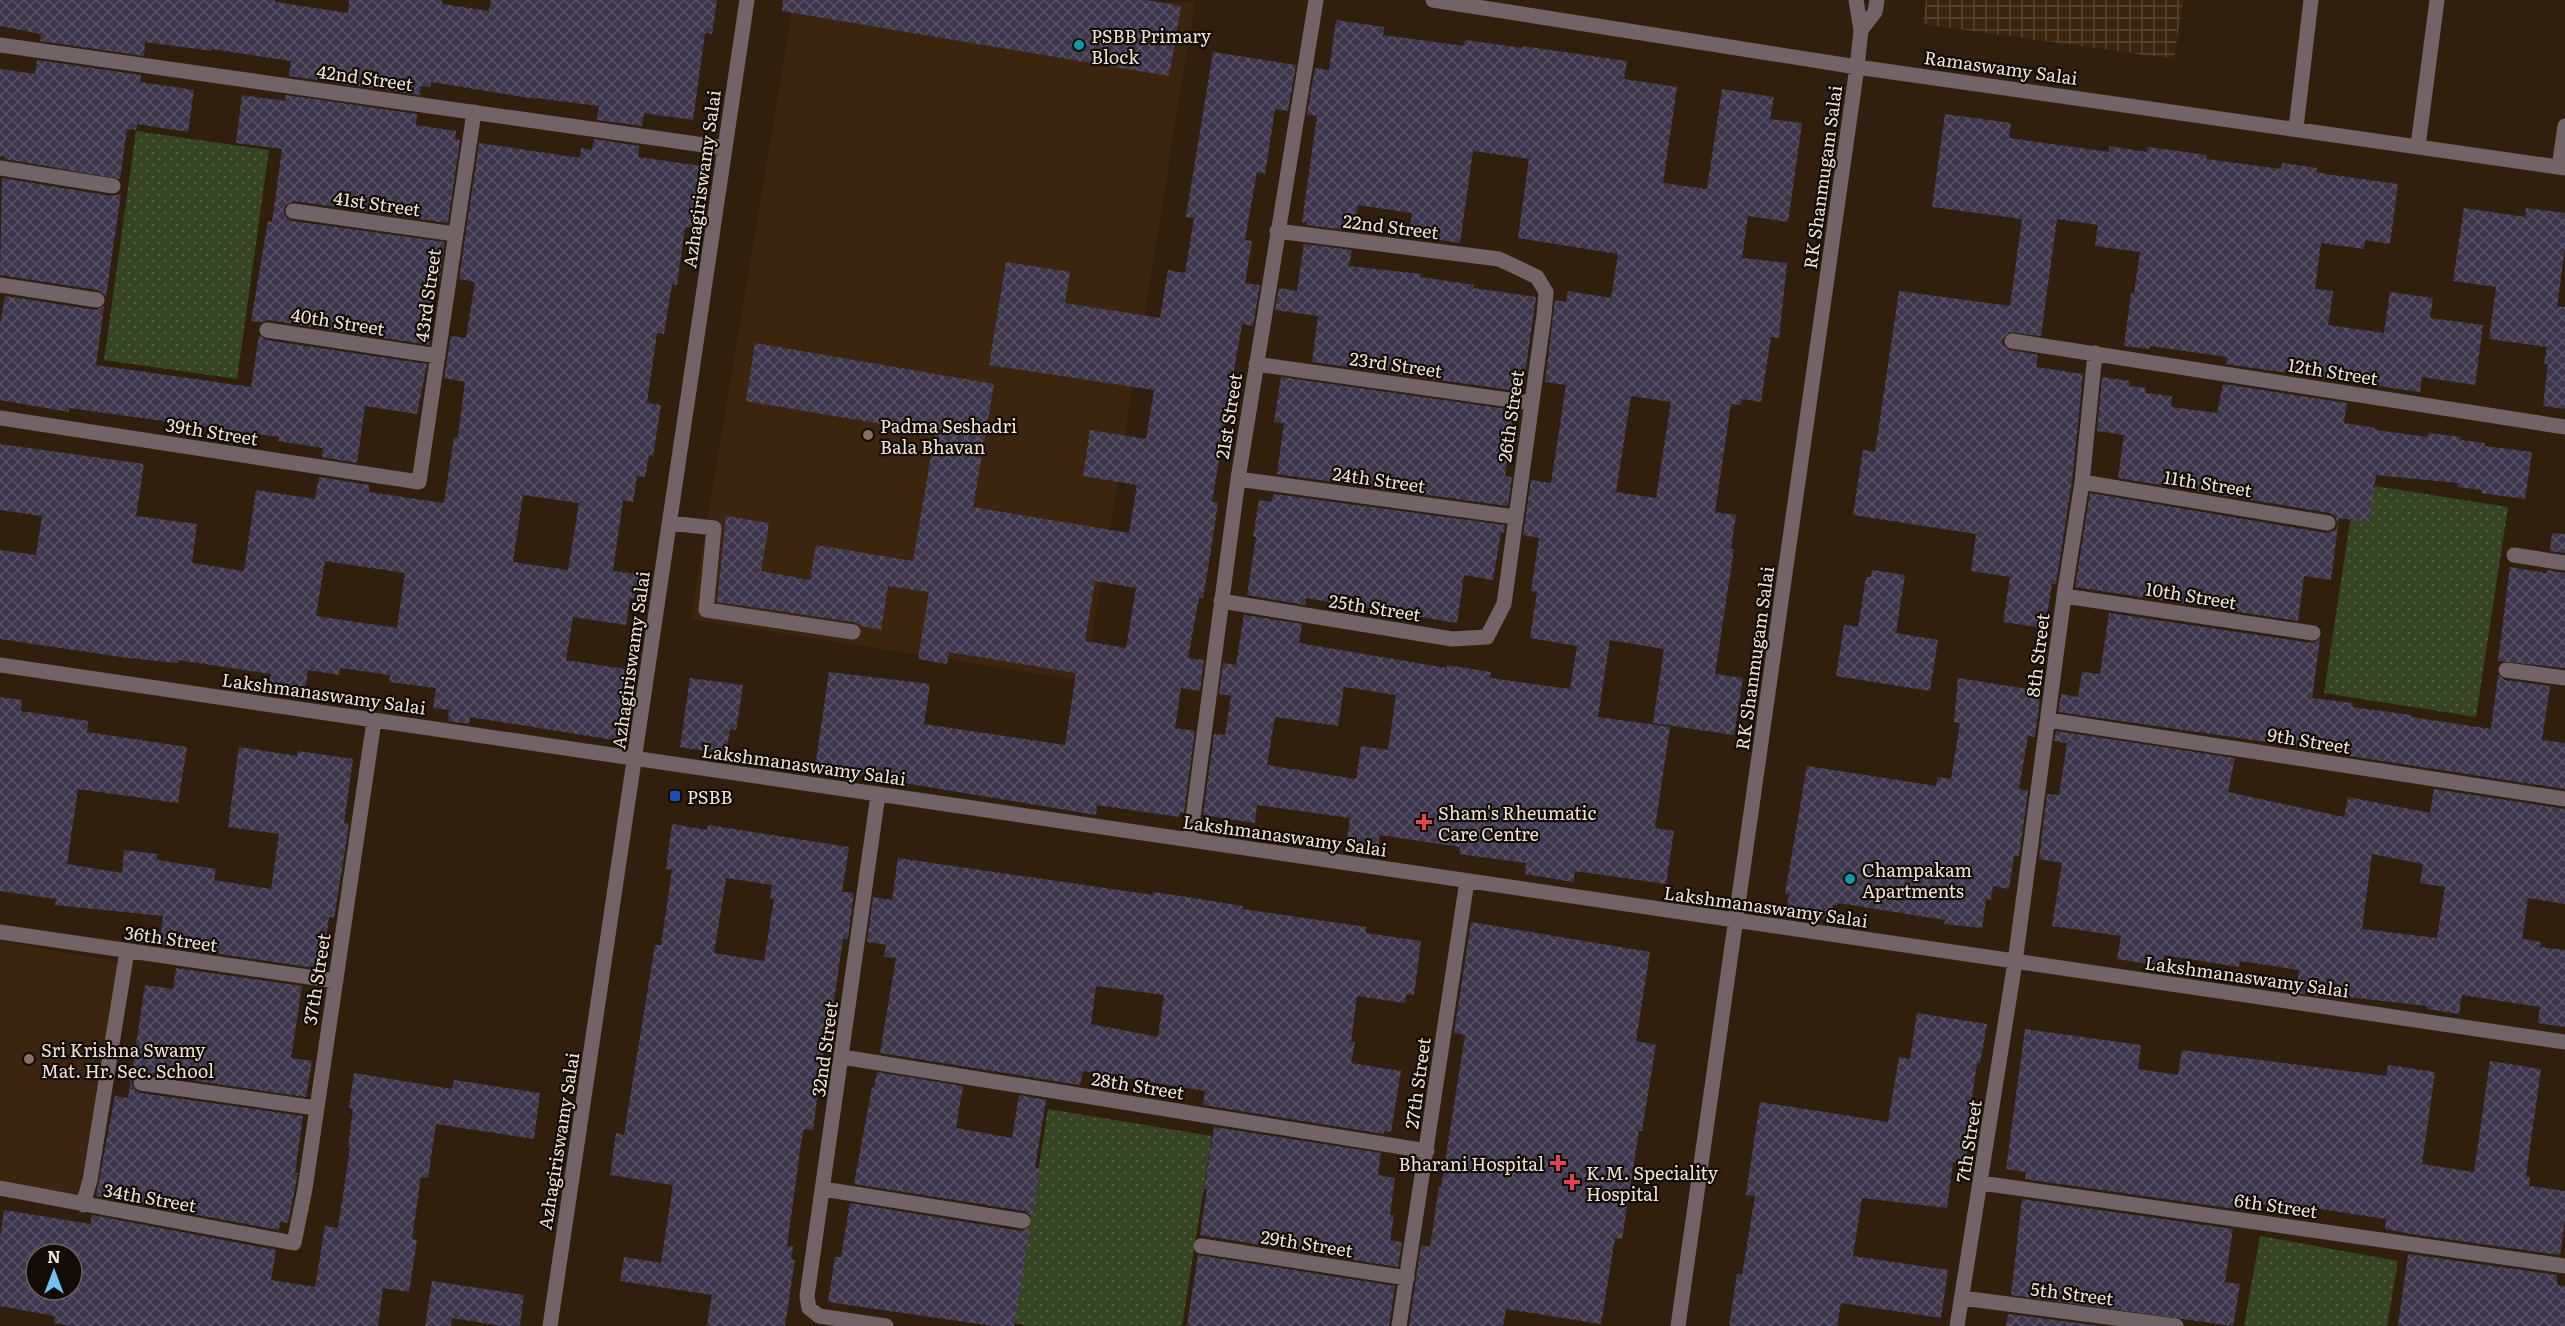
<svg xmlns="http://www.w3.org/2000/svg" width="2565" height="1326" font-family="Literata,serif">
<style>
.industrial{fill:url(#industrial-grid)}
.built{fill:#3c250f}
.park{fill:url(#park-dots)}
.building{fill:url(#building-cross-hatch);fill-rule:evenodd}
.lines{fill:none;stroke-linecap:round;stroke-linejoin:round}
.minor{stroke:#726466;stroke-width:15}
.culture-dot{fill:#0f9aa8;stroke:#130b05;stroke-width:2}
.education-dot{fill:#8d6e63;stroke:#130b05;stroke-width:2}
.transit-dot{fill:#1a4fb4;stroke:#130b05;stroke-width:2}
.health-dot{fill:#e0444e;stroke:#130b05;stroke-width:2}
.labels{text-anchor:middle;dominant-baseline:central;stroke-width:4.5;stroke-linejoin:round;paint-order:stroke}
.poi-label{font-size:18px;fill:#eee2d7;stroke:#130b05;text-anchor:start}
.street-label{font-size:18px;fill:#eee2d7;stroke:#130b05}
</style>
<defs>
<pattern id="industrial-grid" width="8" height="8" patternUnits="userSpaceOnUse" patternTransform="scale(1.5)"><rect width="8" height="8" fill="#3c250f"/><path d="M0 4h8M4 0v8" fill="none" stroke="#584431"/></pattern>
<pattern id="park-dots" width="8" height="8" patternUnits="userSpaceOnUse" patternTransform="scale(1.5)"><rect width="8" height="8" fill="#354422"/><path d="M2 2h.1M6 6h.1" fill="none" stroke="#535f41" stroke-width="1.8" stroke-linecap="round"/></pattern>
<pattern id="building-cross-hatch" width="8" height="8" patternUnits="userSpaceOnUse" patternTransform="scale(1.5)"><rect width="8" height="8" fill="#3d364c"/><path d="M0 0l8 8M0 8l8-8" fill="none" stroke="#595365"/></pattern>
</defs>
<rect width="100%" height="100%" fill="#311f0e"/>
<path class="industrial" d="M1926,0H2183L2174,59L1923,24Z"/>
<path class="built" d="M794,0L1195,2L1085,681L691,619Z
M0,941L118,962L79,1195L0,1181Z"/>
<path class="park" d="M136,131L269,150L237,379L104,360Z
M2356,483L2508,507L2476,717L2324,693Z
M1048,1109L1212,1136L1182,1326H1029L1014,1323Z
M2260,1236L2398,1261L2387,1326H2244Z"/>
<path class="building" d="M0,0H275V2L348,13L349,0H442V4L489,11L491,0H717L712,34L705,33L693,120L644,113L642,126L597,120L599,106L536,98V99L431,82L430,87L421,86L420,95L289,76L291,61L212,49V51L145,42L144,56L40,41L41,34L0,26Z
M783,0H1146L1181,6L1169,76L782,11Z
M1336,20L1384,27L1383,35L1464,46L1465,40L1523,48V46L1627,61L1624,79L1677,87L1663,183L1707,189L1722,89L1774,97L1770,119L1802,123L1788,222L1748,216L1742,258L1787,263L1779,338L1771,337L1761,402L1742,399L1741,405L1731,404L1715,512L1736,515L1731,549H1734L1715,674L1743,678L1734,735L1653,723L1664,649L1610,640L1598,717L1670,727L1655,828L1674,831L1666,884L1575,871L1573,882L1525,874L1526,863L1459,854L1460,847L1380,835L1378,846L1347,842L1350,818L1257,805L1255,823L1203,815L1214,734L1225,735L1231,696L1219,694L1223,663L1236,665L1244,615L1302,624L1299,643L1447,668V665L1491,672L1490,678L1570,689L1577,646L1530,638L1537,592L1531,591L1539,538L1523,535L1531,480L1551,483L1566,385L1545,382L1555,300L1566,302L1568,291L1611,298L1618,254L1518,238L1529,159L1473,151L1460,243L1409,235L1412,213L1358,205L1354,231L1306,225L1307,222H1302L1317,116L1307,114L1315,68L1329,70ZM1631,396L1671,402L1656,498L1616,492ZM1344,687L1396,695L1388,750L1361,746L1356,779L1267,765L1275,717L1338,726Z
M1213,52L1296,65L1288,111L1275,109L1265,174L1257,172L1245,240L1252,241L1245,283L1260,285L1253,326L1242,324L1212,502L1218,503L1211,550L1203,598H1199L1188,658L1204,660L1200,691L1181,688L1175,728L1195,731L1184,813L1180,812L1179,817L1097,805L1096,815L815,768L829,672L930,684L924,724L1065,745L1076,673L949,652L947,664L918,659L929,592L888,586L881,630L861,626L854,622L717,602L726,516L769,523L761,571L810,580L816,545L913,561L935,433L746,401L755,343L994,384L973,507L1129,533L1137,485L1083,476L1090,430L1146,439L1154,390L989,365L1006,262L1070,272L1065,303L1160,318L1168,270L1185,273L1194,218L1186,217ZM1095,581L1136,588L1126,648L1085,641Z
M37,60L141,75L140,82L194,90L188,132L137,124L136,130L127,129L120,179L5,159V157L0,156V69L35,74Z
M242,95L285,101L286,95L417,114L416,125L456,131L455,139L460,140L448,223L294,201L286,205L283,210L287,218L292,221L445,242L440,276H435L426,332L431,333L430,345L268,320L261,322L251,321L268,221L272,222L282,149L236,143Z
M1945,114L2011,123L2009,138L2109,152V146L2147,152L2148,147L2207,155L2206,159L2281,169L2282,163L2317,168V172L2326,174L2398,184L2390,244L2365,240L2364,249L2321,243L2315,289L2333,291L2328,325L2384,333L2390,292L2433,298L2430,318L2483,325L2475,385L2422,377L2420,392L2226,364L2227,357L2150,346L2149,349L2124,346L2131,293H2134L2140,252L2095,246L2098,225L2057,219L2041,336L2009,332L2002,340L2003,345L2010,350L2038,355L2036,367L2083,374L2072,481L2056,584H2052L2045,628L2003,622L2010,577L1971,571L1976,534L1853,515L1863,450L1875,452L1899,291L2010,306L2022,219L1932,207Z
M594,139L639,146L638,157L702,166L693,228L685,227L677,285L672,284L664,334L657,333L647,403L661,405L653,456L649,455L645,477L637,476L633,502L623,500L613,571L644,575L641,600L630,598L626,625L573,617L566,660L631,670L620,741L470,717L469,724L448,721L449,710L433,708L436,688L389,682L390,675L340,668L339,675L308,670L305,691L269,686L271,674L178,660V663L128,658L0,639V550L36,555L42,516L0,510V444L144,464L136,516L197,524L192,563L244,571L256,490L315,499L319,477L369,485V492L444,503L454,437H458L465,382L444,378L451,336L466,338L475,282L459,279L479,143L580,158L581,148L592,150ZM523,495L579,503L568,570L513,562ZM325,561L405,573L397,628L316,616Z
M2,178L111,196L121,194L106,296L98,290L0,275Z
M2464,208L2525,217L2526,208L2565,213V248L2557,307H2565V409L2543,406L2548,364H2544L2547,347L2489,339L2496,287L2453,281Z
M1304,244L1352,250L1349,266L1421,274V277L1474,285L1473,288L1536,297L1523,387L1518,386L1517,391L1312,362L1318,316L1275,310L1279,288L1297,291Z
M5,296L96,310L104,306L96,365L251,387L259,335L266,340L427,364L417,414L365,406L357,463L322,457L323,448L278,441L279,437L69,408V412L0,400V325Z
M1281,377L1514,410L1505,476L1512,477L1508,506L1277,474L1284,423L1274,422Z
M2102,377L2130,381L2129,386L2146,388L2145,393L2172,396L2171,407L2217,413L2223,384L2347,403L2344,423L2376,428V430L2428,437L2429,433L2461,437L2460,440L2485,443L2484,446L2532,452L2525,499L2481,493L2482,490L2458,487V483L2376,475L2369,522L2339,518L2331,580L2304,576L2298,621L2075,587L2090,493L2326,533L2335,530L2338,524L2335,516L2330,513L2118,478L2124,435L2097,431Z
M1274,494L1505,525L1504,533L1501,532L1493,580L1464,575L1457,623L1306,598L1305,605L1247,595L1256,537H1253L1259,500L1271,502Z
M2552,533L2565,534V553L2550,551Z
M2510,567L2547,573V570L2565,573V668L2498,661Z
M1872,570L1905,575L1896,633L1938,640L1930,691L1836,676L1844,625L1858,627L1866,577H1871Z
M2109,613L2312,643L2320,639L2312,698L2353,703L2352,707L2411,715V717L2491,729L2498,675L2505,680L2550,686L2542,740L2565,743V789L2350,756V754L2058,712L2061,694L2078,697L2082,672L2100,674Z
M690,678L743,685L736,730L730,729L726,754L680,747Z
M1958,678L2041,691L2035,737L2028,736L2019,789L2028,791L2019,856H2014L2009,889L1993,886L1991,900L1986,899L1982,928L1944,924L1945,920L1838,903L1837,905H1833L1830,920L1786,913L1789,894H1785L1807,766L1936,786L1938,777L1951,779L1960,723L1954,722Z
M0,697L22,700L21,711L88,721L87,732L187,747L178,803L78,789L67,864L122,873L124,850L158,854L157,860L216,869L214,880L271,889L279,834L228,827L239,747L297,756L298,751L353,759L344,823L349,824L342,869L334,918L329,917L322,969L159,945L163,916L55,905L56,899L0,891Z
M2056,731L2235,758L2228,792L2344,817L2348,797L2430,813L2434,789L2565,809V904L2528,898L2522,939L2541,942L2540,947L2565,950V1027L2538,1023L2540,1007L2462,995L2459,1014L2427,1009V1006L2348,997L2347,1000L2296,993L2299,970L2240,961L2239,967L2164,955L2162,966L2117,959L2121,936L2052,926L2062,863L2039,859L2047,794L2059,795L2067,743L2054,741ZM2372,854L2423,864L2420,883L2445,887L2437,938L2362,929Z
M672,824L707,830L708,825L849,847L842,892L854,893L848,939H843L828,1041L825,1040L813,1130L804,1129L801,1144L787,1246L793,1247L791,1260H795L785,1326H707L712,1295L620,1281L624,1257L661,1263L673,1185L610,1175L616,1133L624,1135L655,945H661L672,870L666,869ZM726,878L772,885L770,898L774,899L764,961L714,953Z
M898,858L1153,895V892L1181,896L1243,906L1242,909L1366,927V933L1421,941L1414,995L1406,994L1405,1003L1357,996L1351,1042H1355L1351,1063L1401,1071L1391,1132L1384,1131V1134L1203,1105L1205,1091L1083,1071L1080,1085L880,1053L896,958L884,957L886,945L867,942L873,897L892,900ZM1096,986L1164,995L1158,1037L1091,1024Z
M1471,922L1650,952L1636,1041L1656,1045L1642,1131H1639L1622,1239L1615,1238L1601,1324L1506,1309L1503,1326H1409L1421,1245L1430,1247L1439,1187L1441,1188L1465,1035L1454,1033Z
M176,968L302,986L291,1058L312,1061L306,1097L142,1073L134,1077L131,1082L135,1090L140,1093L303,1116L295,1173H298L288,1223L280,1222L279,1230L96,1196L115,1096L128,1098L145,985L173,989Z
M1917,1013L1987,1024L1980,1063H1977L1968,1124L1971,1125L1965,1163L1953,1162L1947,1208L1862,1198L1853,1256L1948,1270L1941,1318L1841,1303L1837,1326H1729L1737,1274L1742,1275L1755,1196L1746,1195L1760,1102L1888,1122L1899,1057L1910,1059Z
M2025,1029L2141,1045L2138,1069L2178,1075L2182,1050L2386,1076L2388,1065L2435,1072L2422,1164L2474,1172L2490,1061L2541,1069L2526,1176L2530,1177L2529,1186L2565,1191V1220L2560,1255L2411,1234L2385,1229L2386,1219L2288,1204V1208L2242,1201L2241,1208L2236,1207V1209L2025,1179L2026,1172L2006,1169Z
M877,1072L963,1086L956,1128L1012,1138L1019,1095L1046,1100L1035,1168L1040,1169L1032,1217L1025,1211L854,1184L872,1087L874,1088Z
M354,1073L452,1089L454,1080L540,1093L534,1139L436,1124L428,1178L421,1177L412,1239L417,1240L409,1292L383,1288L378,1326H71L54,1323L55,1316L0,1306V1238L4,1210L90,1224L92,1215L276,1250L271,1280L315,1287L325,1226L338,1228L350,1148L348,1147L353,1109L349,1108ZM36,1254H72V1290H36Z
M1214,1127L1381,1153L1378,1175L1395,1178L1390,1215H1394L1390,1240L1402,1242L1398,1267L1200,1235L1207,1189H1204Z
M2022,1199L2233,1229L2225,1282L2240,1284L2233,1326L2011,1295Z
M850,1203L1021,1231L1030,1227L1014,1326H993L828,1302L835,1257H841Z
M2408,1254L2557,1275V1285L2565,1286V1326H2398Z
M1198,1255L1395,1286L1389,1326H1187Z
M432,1281L524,1295L520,1326H502L452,1318L451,1326H425Z
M2008,1314L2101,1326H2006Z"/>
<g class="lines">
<path class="minor" d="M1433,0L1857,67L2565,168
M1856,0L1861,30
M0,45L725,148
M2296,128L2311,0
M2418,146L2437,0
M2559,167L2565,126
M0,168L113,186
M293,211L455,234
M0,285L97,300
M267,330L438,356
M2012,341L2565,427
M1256,364L1531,403
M0,418L419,482L474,112
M1238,479L1515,517
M2082,482L2328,523
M670,523L714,528L706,610L853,632
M2514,555L2565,563
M2064,596L2313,633
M1221,601L1452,639L1487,637L1504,604L1544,315L1546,292L1537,277L1499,259L1277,231
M0,665L2565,1042
M2506,670L2565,678
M2048,720L2565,799
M878,795L807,1296L809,1308L819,1316L886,1326
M1190,840L1238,479L1316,0
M0,932L336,981
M842,1057L1427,1151
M141,1083L316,1108
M1981,1183L2565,1266
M0,1188L294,1243L305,1189L374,721
M823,1189L1023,1221
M83,1205L90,1180L127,951
M1201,1246L1407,1278
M1962,1298L2176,1326
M550,1326L747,0
M1399,1326L1467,881
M1678,1326L1857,67L1861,30L1875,12L1877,0
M1957,1326L2015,962L2064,596L2082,482L2095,353"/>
</g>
<g class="culture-dot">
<circle cx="1079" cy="45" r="6"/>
<circle cx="1850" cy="879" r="6"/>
</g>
<g class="education-dot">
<circle cx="868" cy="435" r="6"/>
<circle cx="29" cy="1059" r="6"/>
</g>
<rect class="transit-dot" x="669" y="790" width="12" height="12" rx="3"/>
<g class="health-dot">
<path d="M1421 813h6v6h6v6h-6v6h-6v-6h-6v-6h6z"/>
<path d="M1555 1154h6v6h6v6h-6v6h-6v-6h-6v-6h6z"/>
<path d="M1569 1173h6v6h6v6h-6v6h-6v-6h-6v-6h6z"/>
</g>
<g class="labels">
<g class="poi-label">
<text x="1091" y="35">PSBB Primary<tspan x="1091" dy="21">Block</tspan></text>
<text x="880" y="425">Padma Seshadri<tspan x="880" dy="21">Bala Bhavan</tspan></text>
<text x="687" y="796">PSBB</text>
<text x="1438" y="812">Sham's Rheumatic<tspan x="1438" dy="21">Care Centre</tspan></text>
<text x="1862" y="869">Champakam<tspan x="1862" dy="21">Apartments</tspan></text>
<text x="41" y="1049">Sri Krishna Swamy<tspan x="41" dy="21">Mat. Hr. Sec. School</tspan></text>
<text x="1544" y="1163" text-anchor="end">Bharani Hospital</text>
<text x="1586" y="1172">K.M. Speciality<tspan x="1586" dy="21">Hospital</tspan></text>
</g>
<g class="street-label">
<text transform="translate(2001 67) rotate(8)">Ramaswamy Salai</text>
<text transform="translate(365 77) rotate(8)">42nd Street</text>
<text transform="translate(1822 177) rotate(-82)">RK Shanmugam Salai</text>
<text transform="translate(701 179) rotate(-82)">Azhagiriswamy Salai</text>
<text transform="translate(377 203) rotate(8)">41st Street</text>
<text transform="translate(1391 226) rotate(7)">22nd Street</text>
<text transform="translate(427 295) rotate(-82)">43rd Street</text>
<text transform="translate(338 321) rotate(9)">40th Street</text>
<text transform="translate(1396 364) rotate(8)">23rd Street</text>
<text transform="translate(2333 371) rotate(9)">12th Street</text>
<text transform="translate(1228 416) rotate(-81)">21st Street</text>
<text transform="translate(1510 416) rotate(-82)">26th Street</text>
<text transform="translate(212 431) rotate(9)">39th Street</text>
<text transform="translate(1379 479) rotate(8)">24th Street</text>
<text transform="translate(2208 483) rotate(9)">11th Street</text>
<text transform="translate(2191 595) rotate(9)">10th Street</text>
<text transform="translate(1375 607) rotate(9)">25th Street</text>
<text transform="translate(2037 655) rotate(-83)">8th Street</text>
<text transform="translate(1754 658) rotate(-82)">RK Shanmugam Salai</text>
<text transform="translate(630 660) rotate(-82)">Azhagiriswamy Salai</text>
<text transform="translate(324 693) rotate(8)">Lakshmanaswamy Salai</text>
<text transform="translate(2309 740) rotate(9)">9th Street</text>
<text transform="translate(804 764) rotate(8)">Lakshmanaswamy Salai</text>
<text transform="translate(1285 835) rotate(8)">Lakshmanaswamy Salai</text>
<text transform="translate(1766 906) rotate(8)">Lakshmanaswamy Salai</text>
<text transform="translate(171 938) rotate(8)">36th Street</text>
<text transform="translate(2247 976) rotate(8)">Lakshmanaswamy Salai</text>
<text transform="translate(316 979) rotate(-81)">37th Street</text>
<text transform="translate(824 1049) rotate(-82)">32nd Street</text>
<text transform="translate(1417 1083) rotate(-82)">27th Street</text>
<text transform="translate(1138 1085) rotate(9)">28th Street</text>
<text transform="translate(558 1141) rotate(-81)">Azhagiriswamy Salai</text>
<text transform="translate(1968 1141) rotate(-81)">7th Street</text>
<text transform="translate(150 1197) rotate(10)">34th Street</text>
<text transform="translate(2276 1205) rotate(8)">6th Street</text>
<text transform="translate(1307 1243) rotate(9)">29th Street</text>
<text transform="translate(2072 1293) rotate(7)">5th Street</text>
</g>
</g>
<g transform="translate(54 1272)"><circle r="28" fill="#130b05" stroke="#6b6159" stroke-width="1.5"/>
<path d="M0-4.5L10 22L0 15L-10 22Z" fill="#72c1f5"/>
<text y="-9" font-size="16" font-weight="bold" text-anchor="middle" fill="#eee2d7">N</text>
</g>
</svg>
